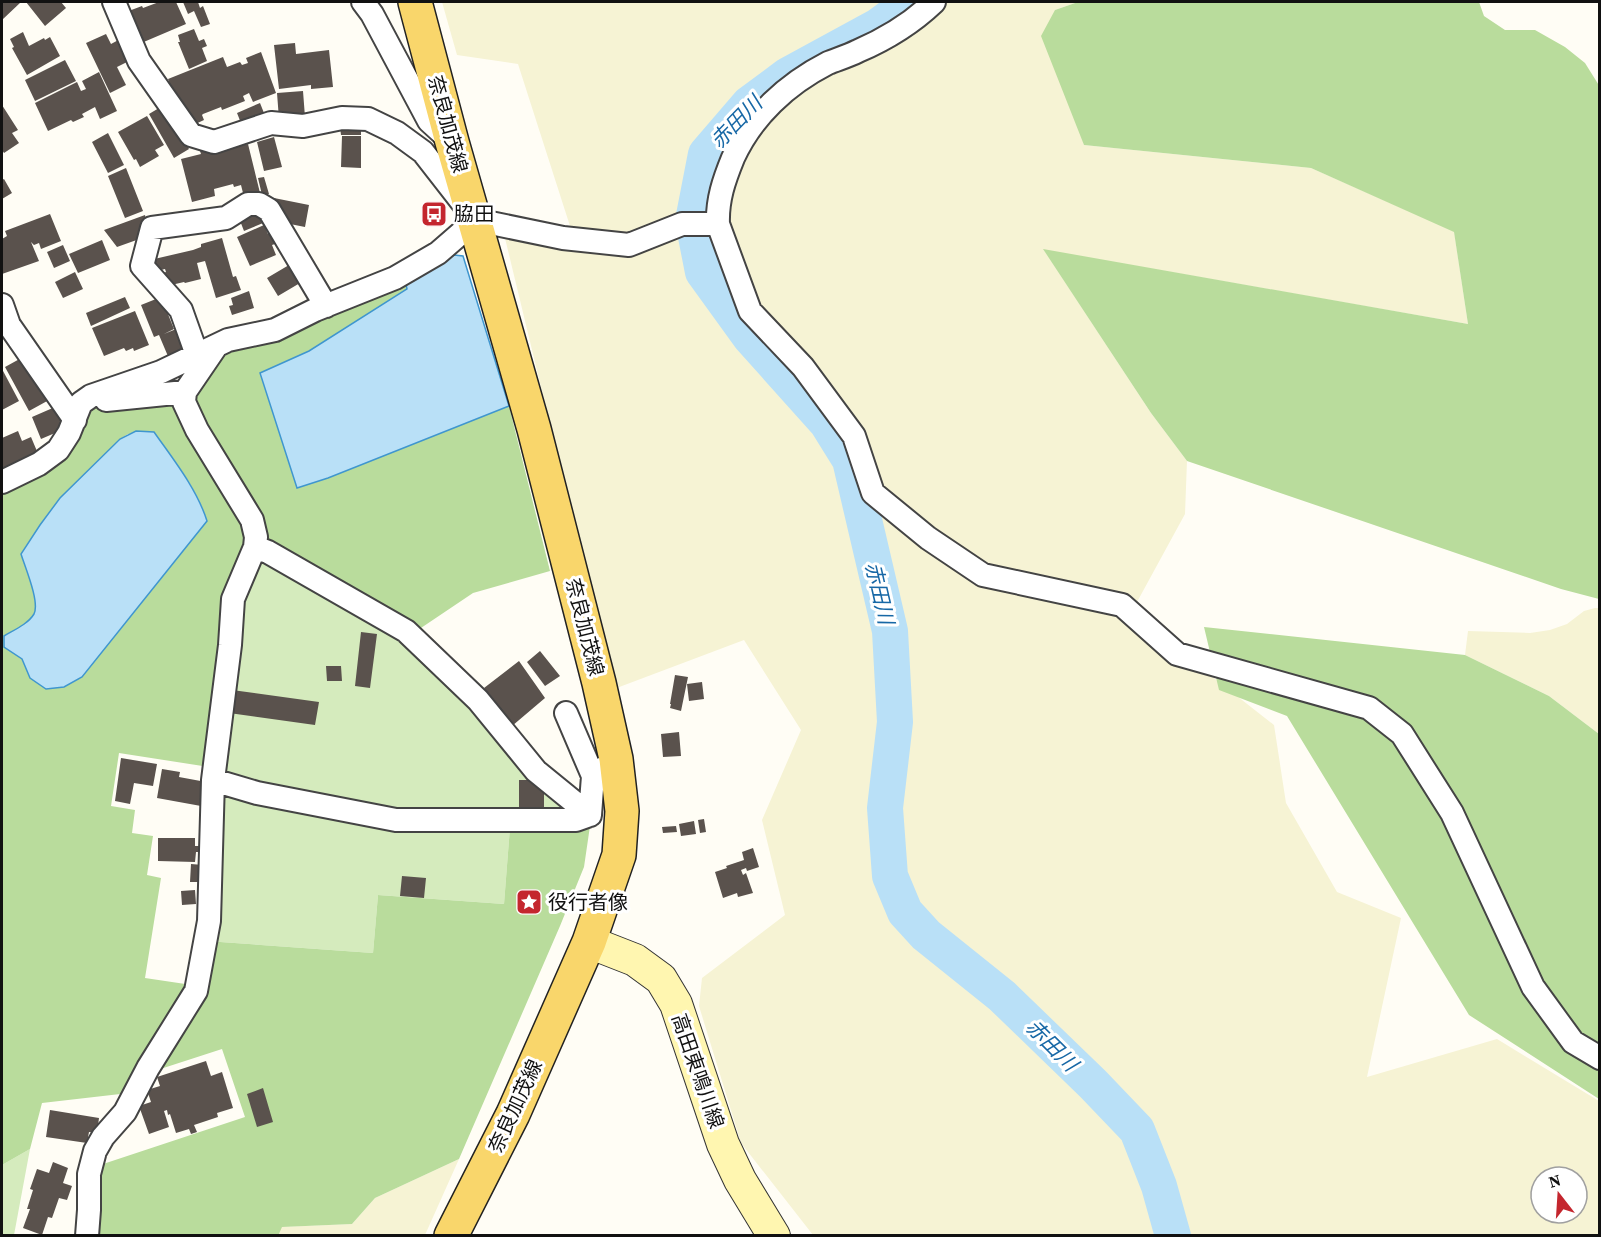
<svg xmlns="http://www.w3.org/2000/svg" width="1601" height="1237" font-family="'Source Serif 4','Noto Sans JP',serif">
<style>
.farmland{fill:#f6f3d4;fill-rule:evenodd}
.green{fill:#d5ebbd}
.forest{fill:#b9dc9c;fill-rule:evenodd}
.water{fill:#b9e0f7;stroke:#3f96cf;stroke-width:1.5}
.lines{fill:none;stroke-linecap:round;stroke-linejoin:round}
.river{stroke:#b9e0f7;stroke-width:36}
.building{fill:#5a524d}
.minor-casing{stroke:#444;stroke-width:26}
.secondary-casing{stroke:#333;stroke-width:34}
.primary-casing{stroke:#222;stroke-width:36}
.minor{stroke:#fff;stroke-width:22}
.secondary{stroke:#fff6b0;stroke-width:32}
.primary{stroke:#f9d66b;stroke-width:33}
.labels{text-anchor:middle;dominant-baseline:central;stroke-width:6;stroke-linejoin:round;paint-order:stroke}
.street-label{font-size:20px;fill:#111;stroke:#fff}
.poi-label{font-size:20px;fill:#111;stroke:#fff;text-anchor:start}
.water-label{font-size:21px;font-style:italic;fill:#1768a6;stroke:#fff}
</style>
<rect width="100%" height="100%" fill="#fffdf5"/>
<path class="farmland" d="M442,2H1078L1055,10L1084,145L1311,168L1454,231L1468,324L1044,250L1151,413L1187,461L1185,514L1131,613L1274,725L1286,803L1337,892L1401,918L1367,1077L1497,1039L1599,1101V1235H813L741,1143L699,1006L702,978L785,915L762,820L801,730L744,640L614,689L504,234L578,251L518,64L457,55ZM1541,1177H1577V1213H1541Z
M1595,608H1599V734L1549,696L1465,655L1468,631L1530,633L1550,630L1567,624L1584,611Z
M459,1159L425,1235L278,1236L281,1227L352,1224L375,1198Z"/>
<path class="green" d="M258,551L408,637L568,806L566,814H397L219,776L237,600Z
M216,784L510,827L504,904L378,895L373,953L206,941Z
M30,1149L14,1235H2V1165Z"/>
<path class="forest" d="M1078,2H1479L1484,16L1505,30H1535L1565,47L1585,63L1600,87L1599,599L1561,589L1187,461L1151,413L1043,249L1468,324L1454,232L1311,168L1084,145L1041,36L1055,10Z
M405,280L408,289L309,351L260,373L328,477L509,406L550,571L473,593L415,632L260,544L189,393L218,352Z
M179,397L249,530L209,767L119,753L111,806L135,810L132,833L153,836L147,875L161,878L145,978L192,985L129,1093L42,1103L30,1149L2,1165V488L86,411L107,403ZM154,432C173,459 198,489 207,521L82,677L30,678L22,659L4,647V637C13,631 28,624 34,614C40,602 25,567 21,554L60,498L120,439L128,434Z
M1204,627L1465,655L1549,696L1599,734V1099L1469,1015L1287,716L1219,690Z
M590,826L584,867L560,926L459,1159L375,1198L352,1224L282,1227L278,1236H90L94,1167L245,1117L222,1049L148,1073L206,941L373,953L378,895L504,904L510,827Z"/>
<path class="water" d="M454,255L463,256L509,406L328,478L297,488L260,373L309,351L407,289L405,280Z
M136,431L154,432C173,459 197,489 207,521L82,677L64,687L46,689L30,678L22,659L4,647V636C14,630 28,624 34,614C40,602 25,567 21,554L40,525L60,498L120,439Z"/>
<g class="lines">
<path class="river" d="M911,2L878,26L788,75L749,104L706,154L693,221L703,272L750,337L827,423L850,460L890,631L895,722L885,808L890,876L905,912L926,935L1002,996L1093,1084L1137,1130L1159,1186L1173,1236"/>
</g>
<path class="building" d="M2,2H21L2,20Z
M26,2H61L66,8L45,26Z
M159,2H176L186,24L139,44L126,12L142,6L143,8Z
M183,2H198L200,8L203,6L210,24L201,27L194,11L188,14Z
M194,29L199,41L204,39L207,46L202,48L207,61L189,69L178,42H180L178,35Z
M23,32L29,46L44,38L45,40L50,37L60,56L27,75L12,48L14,47L10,39Z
M106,34L111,44L124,37L135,58L117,67L126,85L110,93L86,43Z
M295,43L296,54L329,50L333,87L311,89V85L279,89L274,45Z
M261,52L276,93L253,102L249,93L243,96L245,101L222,110L221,107L203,114L202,115L204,120L189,127L185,122L168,79L223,57L227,67L240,62L242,65L248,63L246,58Z
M65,60L76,81L35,101L25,80Z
M99,72L117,111L100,119L95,107L82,114L84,117L73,122L71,120L48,131L35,103L77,82L81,91L86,89L82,81Z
M303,91L305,117L279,119L277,93Z
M260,103L266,118L243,128L237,113Z
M2,105L18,130L12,133L19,143L4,153L2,150Z
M164,105L189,149L174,158L149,114Z
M147,116L164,145L155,150L159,156L140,167L136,159L134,160L118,132Z
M361,123V135H341L340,127Z
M108,133L124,165L108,173L92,142Z
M342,136H361V168L341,167Z
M274,137L282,167L264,171L257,142Z
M248,144L261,197L245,201L241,185L234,187L233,184L214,189L215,196L192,202L181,159L201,154L199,148L216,152Z
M126,168L143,211L125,218L108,176Z
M264,177L269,194L262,195L258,178Z
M4,179L12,193L2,199V180Z
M269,197L309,205L305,227L280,222L282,210L271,208Z
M252,209L268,221L244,231L237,213Z
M50,214L61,241L41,249L39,243L34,245L31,242L39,261L2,274V239L7,236L5,231Z
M145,215L147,224L145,237L117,247L104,230Z
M264,225L268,234L273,232L278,243L272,245L276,255L250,266L237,237Z
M222,238L233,277L236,276L241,290L216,298L205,261L197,263L201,279L185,283L184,282L167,286L163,273L166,272L165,269L153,272L150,260L193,250L201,247V244Z
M102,240L110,260L78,273L69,254Z
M63,245L70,261L54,268L47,252Z
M289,265L300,283L278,296L267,278Z
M75,272L83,289L63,298L55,282Z
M249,291L254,308L232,315L229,306L233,305L231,298Z
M125,297L130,308L91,326L86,313Z
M161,297L174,329L164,334L181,327L191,352L170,361L159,335L154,337L141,305Z
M135,311L149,345L134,351L133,348L126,351L124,348L104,356L92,328Z
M25,356L49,400L29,411L5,367Z
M2,369L19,401L2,410Z
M55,407L64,427L62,430L41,439L32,417Z
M18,431L22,441L31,437L39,456L2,471V438Z
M361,632L377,634L370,688L355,686Z
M540,651L560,676L545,686L527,662Z
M519,661L545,698L512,726L484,688Z
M326,666H341L342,681H327Z
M675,675L688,677L681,711L670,708L671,704H670Z
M702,682L704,699L689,701L687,684Z
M232,690L319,702L315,725L229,713Z
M679,732L681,756L663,757L661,734Z
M121,758L157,764L153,786L134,783L130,804L115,801Z
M162,769L180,772L179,777L206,782L201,806L157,798Z
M519,780H535V785H544V813H519Z
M704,819L706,832L700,833L698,820Z
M694,821L696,834L681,836L679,824Z
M676,826L677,832L663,833L662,827Z
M158,838H195V846H201L202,852H196L195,862L158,861Z
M753,848L759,867L747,871L746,868L741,870L743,875L746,873L753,893L738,897L737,893L723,898L715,872L727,868L726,866L744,860L742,852Z
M191,864L203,865L202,882H190Z
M402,876L426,878L424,898L400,896Z
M195,890L196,904L182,905L181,891Z
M206,1061L211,1076L222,1072L233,1108L217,1113L218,1117L194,1125L197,1132L191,1134L189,1129L176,1133L170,1114L168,1115L167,1110L164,1111L169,1127L149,1134L139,1106L151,1102L147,1090L160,1086L157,1077Z
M263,1088L273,1122L257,1127L247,1094Z
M50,1110L99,1118L97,1133L89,1132L87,1143L46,1137Z
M53,1162L68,1168L63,1183L72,1186L67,1200L59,1198L52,1218L48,1217L42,1235L23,1228L30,1209H27L33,1190L30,1189L37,1169L49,1173Z"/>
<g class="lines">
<g class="minor-casing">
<path id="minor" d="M114,2L139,61L191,135L214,142L271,123L303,126L342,118L368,119L397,133L423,152L476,220L563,238L629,245L682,224H718
M363,2L372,14L429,121L451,141
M934,2C912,23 886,39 858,51C848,56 838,59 828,63C787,84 752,116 733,158C724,180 717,200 718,224L750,311L803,367L854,436L873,493L928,538L983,575L1122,605L1177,654L1369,708L1402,734L1452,813L1533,987L1573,1042L1600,1058
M2,305L9,325L75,420
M197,355L181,310L142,266L152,228L226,218L248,204H259L269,210L326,306
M106,400L185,392
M2,482L39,464L58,450L69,433L81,403L91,396L161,372L228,340L275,330L315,310L395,278L438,253L476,220
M255,547L268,552L406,631L478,700L536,771L590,815
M566,713L593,776
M213,780L230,645L233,599L255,547L256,537L252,520L197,430L184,402L185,392L215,348
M87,1236L89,1210V1174L95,1151L103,1137L125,1112L148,1068L196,991L209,921L213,780L257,793L396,820H576L590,815L593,776L616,759"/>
</g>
<g class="secondary-casing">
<path id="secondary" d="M589,942L635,960L661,979L676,1004L723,1144L740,1180L774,1236"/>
</g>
<g class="primary-casing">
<path id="primary" d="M415,2L452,142L534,429L599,683L616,759L622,811L619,855L589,942L513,1114L451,1236"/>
</g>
<use href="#minor" class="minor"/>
<use href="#secondary" class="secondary"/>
<use href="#primary" class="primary"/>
</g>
<defs>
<g id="bus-square" transform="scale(1.35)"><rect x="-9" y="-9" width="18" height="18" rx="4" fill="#c4262e" stroke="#fff"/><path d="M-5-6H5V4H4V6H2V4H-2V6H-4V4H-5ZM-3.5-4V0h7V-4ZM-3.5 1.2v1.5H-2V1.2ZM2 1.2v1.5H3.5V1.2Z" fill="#fff"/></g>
<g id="sight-square" transform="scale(1.35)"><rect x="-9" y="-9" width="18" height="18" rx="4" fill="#c4262e" stroke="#fff"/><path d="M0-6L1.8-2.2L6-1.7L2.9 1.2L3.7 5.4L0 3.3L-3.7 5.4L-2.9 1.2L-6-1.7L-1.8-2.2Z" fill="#fff"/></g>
</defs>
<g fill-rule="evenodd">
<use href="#bus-square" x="434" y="214"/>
<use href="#sight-square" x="529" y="902"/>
</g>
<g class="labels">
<g class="street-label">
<text transform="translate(448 124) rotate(75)">奈良加茂線</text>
<text transform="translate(585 627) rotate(76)">奈良加茂線</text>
<text transform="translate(698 1071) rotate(71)">高田東鳴川線</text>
<text transform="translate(515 1106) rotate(-65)">奈良加茂線</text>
</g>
<g class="poi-label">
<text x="454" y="214">脇田</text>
<text x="548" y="902">役行者像</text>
</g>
<g class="water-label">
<text transform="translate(736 122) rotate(-46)">赤田川</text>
<text transform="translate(880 593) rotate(77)">赤田川</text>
<text transform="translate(1052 1045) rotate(45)">赤田川</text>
</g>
</g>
<rect width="1601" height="1237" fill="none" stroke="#111111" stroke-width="6"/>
<g transform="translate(1559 1195) rotate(343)"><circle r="28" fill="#ffffff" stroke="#a0a0a0" stroke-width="1.5"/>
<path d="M0-4.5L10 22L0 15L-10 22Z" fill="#c4262e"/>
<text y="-9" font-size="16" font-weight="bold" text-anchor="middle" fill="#111111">N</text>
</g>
</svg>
